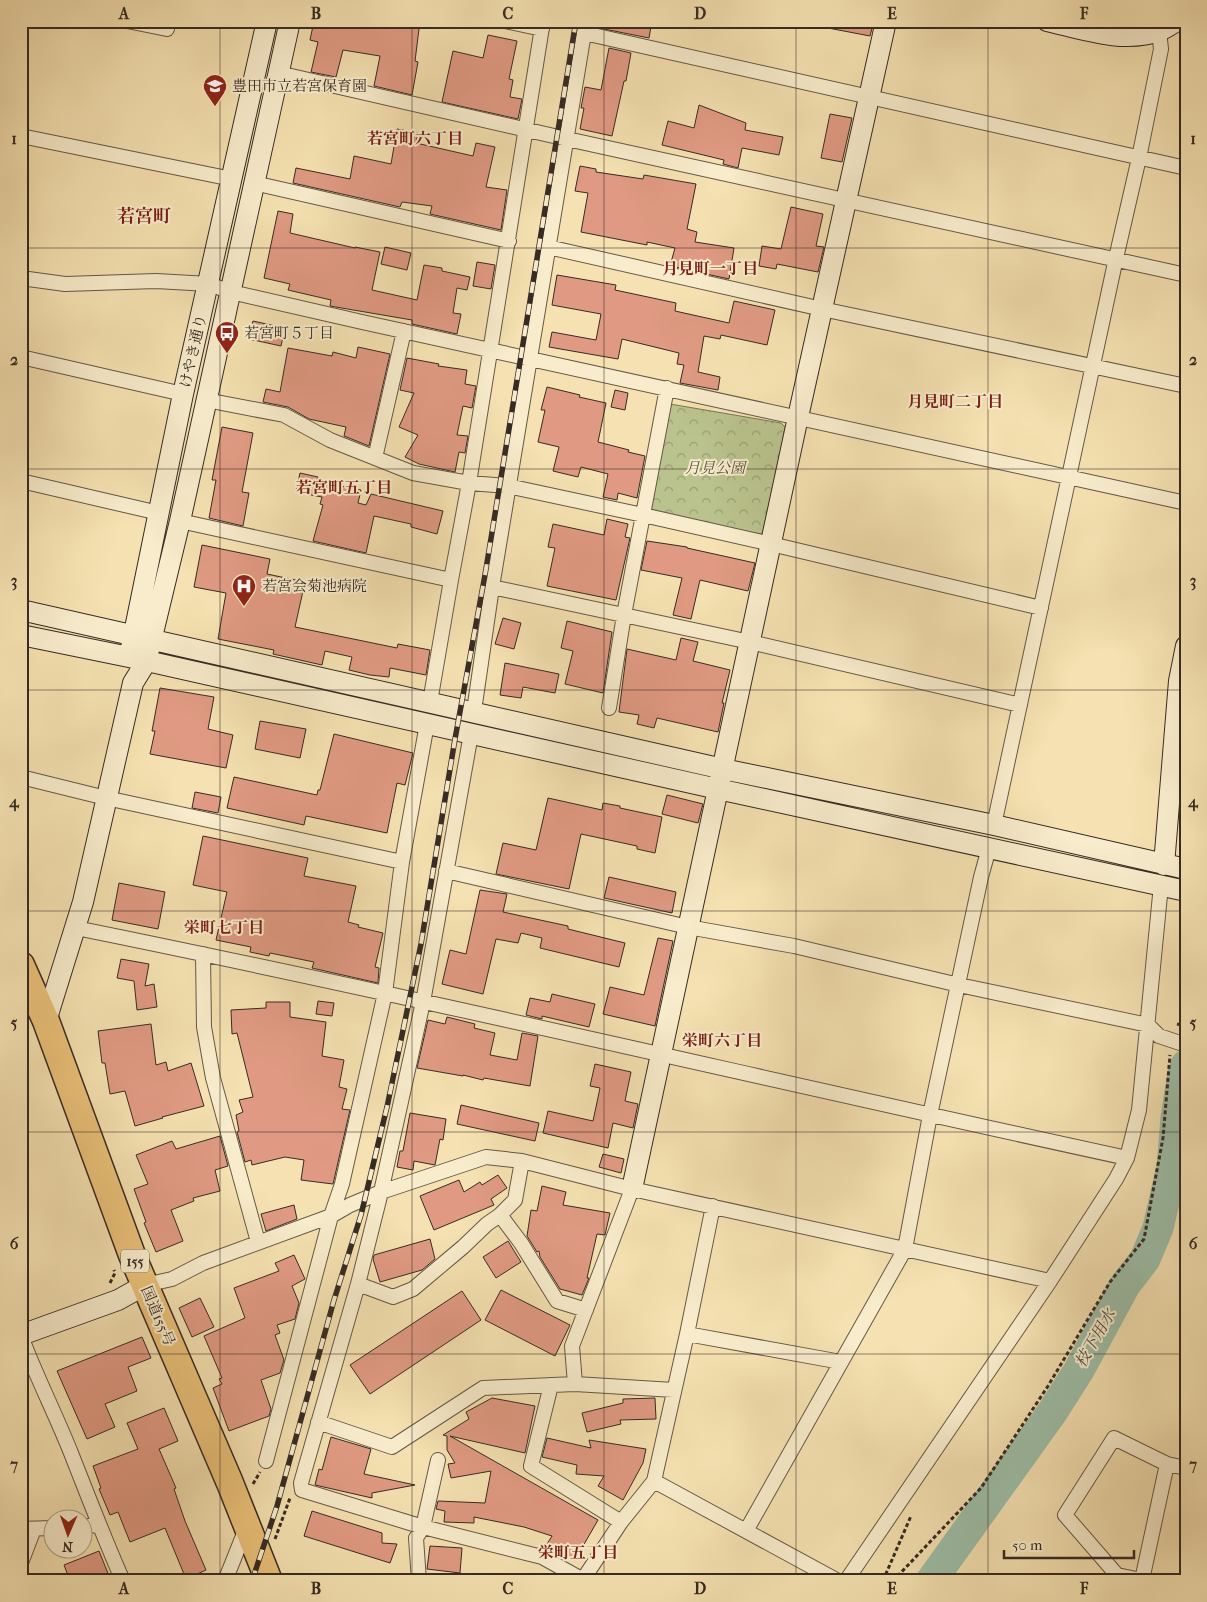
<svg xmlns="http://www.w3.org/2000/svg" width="1207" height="1602" font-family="'IM FELL French Canon','Noto Serif JP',serif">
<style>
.forest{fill:url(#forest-crowns);stroke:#787758}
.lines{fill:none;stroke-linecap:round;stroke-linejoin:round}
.river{stroke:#9dbea8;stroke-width:31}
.building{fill:#e09a83;stroke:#362b24}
.street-casing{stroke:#665847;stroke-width:16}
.secondary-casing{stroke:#362b24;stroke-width:22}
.highway-casing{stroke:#362b24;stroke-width:29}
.path{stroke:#362b24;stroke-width:3;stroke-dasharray:4 2.5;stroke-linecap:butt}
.street{stroke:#f8eccc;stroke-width:14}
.secondary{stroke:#f8eccc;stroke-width:20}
.highway{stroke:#eac078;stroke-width:26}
.rail-casing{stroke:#362b24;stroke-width:5.5}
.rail{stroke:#f8eccc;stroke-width:4;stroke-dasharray:11;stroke-linecap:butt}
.grid{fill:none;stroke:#362b24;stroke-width:1;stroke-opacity:0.55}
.labels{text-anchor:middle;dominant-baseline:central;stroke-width:4;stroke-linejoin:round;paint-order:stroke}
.shield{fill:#f8eccc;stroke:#706556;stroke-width:1}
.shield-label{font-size:14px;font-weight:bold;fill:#362b24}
.poi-label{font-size:15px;fill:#362b24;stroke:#f8eccc;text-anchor:start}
.street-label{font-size:15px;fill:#362b24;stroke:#f8eccc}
.park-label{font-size:15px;font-style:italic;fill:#57513e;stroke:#f8eccc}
.neighbourhood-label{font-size:16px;font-weight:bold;fill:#7a1f14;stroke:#f8eccc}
.water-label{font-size:16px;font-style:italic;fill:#505045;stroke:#f8eccc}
.quarter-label{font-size:18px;font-weight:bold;fill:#7a1f14;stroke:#f8eccc}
.neatline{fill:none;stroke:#362b24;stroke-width:2}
.grid-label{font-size:16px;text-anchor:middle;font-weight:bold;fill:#362b24}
</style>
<defs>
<pattern id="forest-crowns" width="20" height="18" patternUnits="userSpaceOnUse" patternTransform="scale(1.25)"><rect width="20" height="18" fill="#bac38d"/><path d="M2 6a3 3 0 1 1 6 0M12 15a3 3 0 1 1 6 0" fill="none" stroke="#989f73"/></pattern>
</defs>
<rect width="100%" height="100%" fill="#f5e1b1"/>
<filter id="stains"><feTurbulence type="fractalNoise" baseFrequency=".004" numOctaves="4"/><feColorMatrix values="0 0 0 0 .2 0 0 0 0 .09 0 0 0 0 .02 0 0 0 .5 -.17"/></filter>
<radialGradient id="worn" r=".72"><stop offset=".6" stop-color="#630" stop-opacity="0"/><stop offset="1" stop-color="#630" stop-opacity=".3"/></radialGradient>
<path class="forest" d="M670,404L781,423L788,430L766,535L649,513Z"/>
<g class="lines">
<path class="river" d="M931,1581L1053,1411L1079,1370L1125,1285L1145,1259L1158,1228L1172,1167L1176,1118L1183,1073L1186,1065"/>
</g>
<path class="building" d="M314,21H420L415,61L418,62L412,95L374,86L380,56L343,50L336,77L311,72L318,42L310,40Z
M600,21H652L649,38L599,28Z
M829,21H874L870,36L828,28Z
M488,35L517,41L509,79L513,80L510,97L522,99L518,119L442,102L453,51L483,58Z
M609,48L631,53L626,81H624L612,136L580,129L584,108H581L585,87L601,90Z
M699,105L746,123L745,130L783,137L779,155L742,148L738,168L723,164L724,160L662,145L668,121L694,128Z
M830,114L852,118L842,162L821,158Z
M397,129L418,133L416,143L473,156L476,143L495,147L486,187L507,190L501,230L430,214L432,206L402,202L400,207L293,183L296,168L350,179L354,156L391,164Z
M580,166L596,169V172L643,179L644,175L696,184L687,229L697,232L695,242L734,248L729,279L670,266L675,248L647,242V245L581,232L588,193L575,191Z
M791,207L823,214L816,246L824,247L818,272L777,264L776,269L759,266L762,246L781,249Z
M278,211L293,214L290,233L355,248V247L380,252L372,290L417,300L424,265L442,268V271L470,277L467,290L457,288L453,313L461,314L457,334L412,324V320L330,306L331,300L288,290L290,284L264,278Z
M385,247L411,253L407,270L381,264Z
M477,262L495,265L491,289L473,286Z
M557,275L616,285L615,290L676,303L675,311L729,323L734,301L775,310L767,345L721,335L720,339L704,336L698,372L720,377L718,390L680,383L684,365L677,364L679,353L622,339L618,359L549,347L552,332L596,340L601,314L552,305Z
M253,321L285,328L281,346L249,339Z
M358,347L390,354L369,446L344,436L346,427L309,419L288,407L263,402L266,389L280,392L288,348L332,356L333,352L356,358Z
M407,358L439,364L438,366L467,370L465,384L476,386L472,408L463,406L457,435L468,436L465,453L459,452L455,472L419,464L405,457L418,435L399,427L414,393L400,390Z
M547,387L580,395L579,397L606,403L598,442L629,450L628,452L645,456L637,498L618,493L617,500L603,497L608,474L581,467L578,477L553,471L559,447L538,442L545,410H541Z
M615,390L628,393L625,410L611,407Z
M222,427L253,433L242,492L249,493L243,526L209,518L216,480H212Z
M300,473L318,477L317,481L361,490L358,503L366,505L371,494L443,511L437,534L411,527V524L374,516L366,553L313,541L323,505L320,504L322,497L296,492Z
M607,519L628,524L625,537L630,538L616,600L547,586L555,548L548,547L553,524L604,535Z
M647,541L687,547V548L755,563L748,591L700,580L691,619L673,615L682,578L641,570Z
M202,545L270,559L267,574L305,582L295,627L397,648L398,644L430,650L426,675L390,668L389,677L370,675L349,670L352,657L325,651L322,665L273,654L274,650L218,639L226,593L194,587Z
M503,618L521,623L514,649L495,644Z
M567,621L612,632L603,693L565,684L573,651L561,648Z
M681,638L698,642L693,661L730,670L722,703H724L718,732L657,718L654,728L637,724L639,715L619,712L627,649L676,660Z
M505,663L559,674L555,693L523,687L521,698L500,695Z
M160,688L214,697L208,729L233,735L226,768L150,754L155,731H152Z
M260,721L306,729L300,758L255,749Z
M334,734L413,753L405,785L397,783L387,833L306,816L304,825L227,808L234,777L317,795L318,790H320Z
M195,792L221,797L218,813L192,808Z
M667,795L703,804L698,823L662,814Z
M548,798L602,810L603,803L620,806V808L662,817L655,853L637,849V846L581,834L569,889L496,874L503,843L536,850Z
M203,836L308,858L304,876L356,886L348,922L359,925L358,927L383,933L375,967L379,968L378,983L312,968L314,962L270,953L269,956L250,952L251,947L216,940L227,892L193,885Z
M609,877L676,892L672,913L604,898Z
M119,883L165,892L158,929L112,920Z
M480,890L507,894L503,912L568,926V929L625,943L619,967L540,948L542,938L521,933L518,943L496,939L483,994L442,984L450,950L466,954Z
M658,938L673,941L655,1026L603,1014L610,987L644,995Z
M121,959L149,964L145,986L154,984L157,1007L137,1010L134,981L117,978Z
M552,994L595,1004L589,1027L542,1016V1019L526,1015L530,998L550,1002Z
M318,1001L334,1003L332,1016L316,1014Z
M266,1002H290V1017L326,1022L322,1056L344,1060L339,1087L347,1089L342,1109L350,1110L333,1184L301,1180L304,1160L285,1157L252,1165L251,1160L245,1162L237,1132L239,1131L236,1115L243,1112L239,1100L253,1097L237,1033L232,1034L231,1010L266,1008Z
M447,1017L475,1024L474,1028L495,1033L490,1055L517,1060L522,1033L538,1036L530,1086L484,1078L483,1080L463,1075V1076L417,1068L428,1020L445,1024Z
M151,1024L156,1065L166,1062L168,1071L191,1063L204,1106L162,1117L163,1118L135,1126L125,1091L110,1094L105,1063H102L98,1031Z
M595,1064L631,1072L625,1101L638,1104L633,1128L613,1123L608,1148L543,1133L548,1111L593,1121L600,1088L590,1086Z
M461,1105L539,1123L535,1141L457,1124Z
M410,1113L446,1119L443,1140L440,1139L435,1165L414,1161L413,1170L397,1167L400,1151H403Z
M220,1136L228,1166L215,1170L220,1191L193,1198L194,1201L171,1210L183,1241L156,1252L144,1223L146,1222L134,1189L148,1184L136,1155L172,1141L176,1149Z
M603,1154L624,1159L621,1173L599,1167Z
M498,1175L507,1188L491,1199L494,1205L434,1230L420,1196L459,1180L464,1192L480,1182L482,1185Z
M542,1186L566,1192L563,1205L610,1213L605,1235L597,1234L587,1278H589L582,1295L560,1289L540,1257L539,1251L537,1252L527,1236L531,1210L537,1211Z
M294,1205L297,1219L266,1231L261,1214Z
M430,1239L435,1259L422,1270L380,1282L373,1259L374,1255Z
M508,1241L521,1262L496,1278L483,1257Z
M294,1255L305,1279L292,1286L299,1303L295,1319L277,1325L280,1333L275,1335L284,1360L280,1373L261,1380L271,1409L269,1416L229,1431L213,1388L222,1384L219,1379L222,1378L204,1336L245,1318L234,1288L279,1271L275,1263Z
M501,1290L570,1325L555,1356L485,1320Z
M462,1291L481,1320L370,1394L350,1365Z
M200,1298L214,1327L192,1337L179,1308Z
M142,1337L151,1358L128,1367L137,1391L105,1404L115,1427L87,1439L57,1371Z
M492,1398L535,1406L525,1453L450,1436L598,1520L575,1560L547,1544L552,1536L524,1527L474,1517V1523L444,1522L445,1511L436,1509L438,1501L485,1503L491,1471L451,1478L448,1464L455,1463L447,1450V1436L443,1435L469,1419L466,1412Z
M655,1398L656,1419L620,1420L621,1424L587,1432L582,1413L623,1403V1399Z
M164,1408L178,1441L159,1449L176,1488L174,1489L185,1521L206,1570L186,1579L165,1528L130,1542L118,1512L110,1515L99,1489L101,1488L93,1466L138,1449L127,1423Z
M331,1437L371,1449L364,1474L415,1485L372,1493V1498L315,1485L319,1469L322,1470Z
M547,1438L591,1448L589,1440L646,1449L643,1463L623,1500L598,1486L604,1476L576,1474L577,1465L542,1457Z
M312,1511L382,1533V1543L397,1544L390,1563L304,1536Z
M430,1546L462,1548L460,1573L427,1569Z
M99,1551L111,1581H70L64,1565Z"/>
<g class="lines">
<g class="street-casing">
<path id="street" d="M127,21L167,29
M505,21L542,29
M584,33L1186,168
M278,73L567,139L1186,275
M21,136L232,179
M254,183L509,241
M548,247L822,309L1186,386
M21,278L65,284L156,281L209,284L231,292L362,322L1186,503
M21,357L183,394
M206,400L284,415L330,440L413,473L469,483L508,486L643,515L771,544L1041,608
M375,458L404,331
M21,481L159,513
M180,521L451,580
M492,587L750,642L1020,705
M430,702L451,580L469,483L543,21
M609,708L624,615L667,388
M474,711L492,587L586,21
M471,734L423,1002L381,1192L358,1284L301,1483L302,1490L423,1527L542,1557L585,1581
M21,777L106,798L402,862
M994,825L1116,258L1139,158L1161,49L1159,31
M446,871L688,927L794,946L959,985L1148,1025L1159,1036L1186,1045
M76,928C427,999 776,1082 1127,1158
M203,954L204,1027L213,1078L258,1242
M500,1215L521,1243L557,1301L586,1310
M358,1284L393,1297L413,1289L463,1247L487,1224L500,1215L515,1200L522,1161
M145,1285L172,1279L203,1263L331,1216L350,1205L381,1192L486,1157L522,1161L632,1189L1050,1281
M687,1334L841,1362
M21,1336C36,1376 55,1413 71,1453C88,1496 104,1538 123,1581
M575,1384L572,1346L632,1189
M551,1385L531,1466L621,1522
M318,1422L392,1447L483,1388L575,1384L674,1390
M266,1461L331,1216L342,1184L385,993L402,862L427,724
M654,1481L838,1581
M82,1526L99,1525
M21,1529L52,1528
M746,1531L905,1249L930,1115L981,877L989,848
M21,1563L34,1529
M1142,1580L1167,1464
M225,1581L247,1526
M419,1581L416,1538L423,1527L438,1460
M582,1581L621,1522L654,1481L687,1334L713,1206
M846,1581L1050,1281L1116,1179L1127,1158L1139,1110L1161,885
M1146,1581L1117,1575L1065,1515L1114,1438L1167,1464L1186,1468"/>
</g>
<g class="secondary-casing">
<path id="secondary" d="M1047,21C1082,29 1124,44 1159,31C1165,29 1171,24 1177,21
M21,610L723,769L994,825L1186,869
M21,635L129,657L718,789L1186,891
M131,648L183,394L267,21
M1164,865L1179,681L1186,646
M46,1021L83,902L133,683L146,662L180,521L290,21
M632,1189L798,417L886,21
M21,1335L118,1300L145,1285"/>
</g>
<g class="highway-casing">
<path id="highway" d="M21,965L46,1021L132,1255L230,1483L269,1581"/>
</g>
<path class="path" d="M1177,1024L1186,1026
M110,1283L115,1273L114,1270
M253,1484L260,1472
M275,1539L290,1498
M885,1581V1576L911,1516
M893,1581L981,1488L1048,1386L1110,1282L1144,1239L1163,1138L1170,1055"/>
<use href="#street" class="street"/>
<use href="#secondary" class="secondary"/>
<use href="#highway" class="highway"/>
<g class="rail-casing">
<path id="rail" d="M252,1581L277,1506L334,1300L361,1215L387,1107L421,944L455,739L485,575L576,21"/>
</g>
<use href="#rail" class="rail"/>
</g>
<path class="grid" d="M220,21V1581M412,21V1581M604,21V1581M796,21V1581M988,21V1581M21,248H1186M21,469H1186M21,690H1186M21,911H1186M21,1132H1186M21,1354H1186"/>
<defs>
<g id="school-pin" transform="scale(1.25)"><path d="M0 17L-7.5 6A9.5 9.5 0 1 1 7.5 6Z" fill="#8f2418" stroke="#f8eccc"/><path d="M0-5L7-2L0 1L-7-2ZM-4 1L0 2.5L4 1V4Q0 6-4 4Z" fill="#fff"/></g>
<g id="bus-pin" transform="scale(1.25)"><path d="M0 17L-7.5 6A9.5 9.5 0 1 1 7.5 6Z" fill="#8f2418" stroke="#f8eccc"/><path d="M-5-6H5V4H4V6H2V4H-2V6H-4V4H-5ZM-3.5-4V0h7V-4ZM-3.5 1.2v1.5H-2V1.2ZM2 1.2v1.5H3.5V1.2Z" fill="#fff"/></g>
<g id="hospital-pin" transform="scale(1.25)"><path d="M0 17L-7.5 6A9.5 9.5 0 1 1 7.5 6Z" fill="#8f2418" stroke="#f8eccc"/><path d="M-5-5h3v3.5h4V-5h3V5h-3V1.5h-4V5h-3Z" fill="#fff"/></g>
</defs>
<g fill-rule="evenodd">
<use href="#school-pin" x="215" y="86"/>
<use href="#bus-pin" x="227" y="333"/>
<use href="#hospital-pin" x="244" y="586"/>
</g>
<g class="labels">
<rect class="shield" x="121" y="1249.5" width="28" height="23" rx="4"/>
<g class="shield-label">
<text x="135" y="1261">155</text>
</g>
<g class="poi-label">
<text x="232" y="86">豊田市立若宮保育園</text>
<text x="244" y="333">若宮町５丁目</text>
<text x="262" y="586">若宮会菊池病院</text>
</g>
<g class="street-label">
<text transform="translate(193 351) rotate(-77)">けやき通り</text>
<text transform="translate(158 1316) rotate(67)">国道155号</text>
</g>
<g class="park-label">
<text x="715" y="468">月見公園</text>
</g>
<g class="neighbourhood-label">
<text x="415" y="138">若宮町六丁目</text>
<text x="710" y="268">月見町一丁目</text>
<text x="955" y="401">月見町二丁目</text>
<text x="344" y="487">若宮町五丁目</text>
<text x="224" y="927">栄町七丁目</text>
<text x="722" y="1040">栄町六丁目</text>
<text x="578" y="1552">栄町五丁目</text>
</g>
<g class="water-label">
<text transform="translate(1095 1338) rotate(-60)">枝下用水</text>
</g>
<g class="quarter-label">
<text x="144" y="216">若宮町</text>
</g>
</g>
<rect width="1207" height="1602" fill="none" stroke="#f5e1b1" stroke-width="55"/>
<g transform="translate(68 1534) rotate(182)"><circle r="24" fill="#f8eccc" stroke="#aa9f89"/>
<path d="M0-4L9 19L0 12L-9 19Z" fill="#8f2418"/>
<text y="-8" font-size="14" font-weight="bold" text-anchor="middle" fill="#362b24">N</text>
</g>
<path d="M1004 1550v8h130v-8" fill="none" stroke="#362b24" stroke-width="2.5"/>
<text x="1012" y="1550" font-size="15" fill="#362b24" stroke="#f8eccc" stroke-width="4" paint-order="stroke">50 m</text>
<rect x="28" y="28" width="1152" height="1546" class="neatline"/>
<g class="grid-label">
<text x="124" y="19">A</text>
<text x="316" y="19">B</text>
<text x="508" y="19">C</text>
<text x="700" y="19">D</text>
<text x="892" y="19">E</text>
<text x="1084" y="19">F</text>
<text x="14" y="144">1</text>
<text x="1193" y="144">1</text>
<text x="14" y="365">2</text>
<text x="1193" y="365">2</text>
<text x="14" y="586">3</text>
<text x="1193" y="586">3</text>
<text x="14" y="807">4</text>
<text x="1193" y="807">4</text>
<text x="14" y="1028">5</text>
<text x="1193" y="1028">5</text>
<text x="14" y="1249">6</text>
<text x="1193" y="1249">6</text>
<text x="14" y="1470">7</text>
<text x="1193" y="1470">7</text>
<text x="124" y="1594">A</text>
<text x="316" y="1594">B</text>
<text x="508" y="1594">C</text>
<text x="700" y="1594">D</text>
<text x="892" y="1594">E</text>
<text x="1084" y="1594">F</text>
</g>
<rect width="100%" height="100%" filter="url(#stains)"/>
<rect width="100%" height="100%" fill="url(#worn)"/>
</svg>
